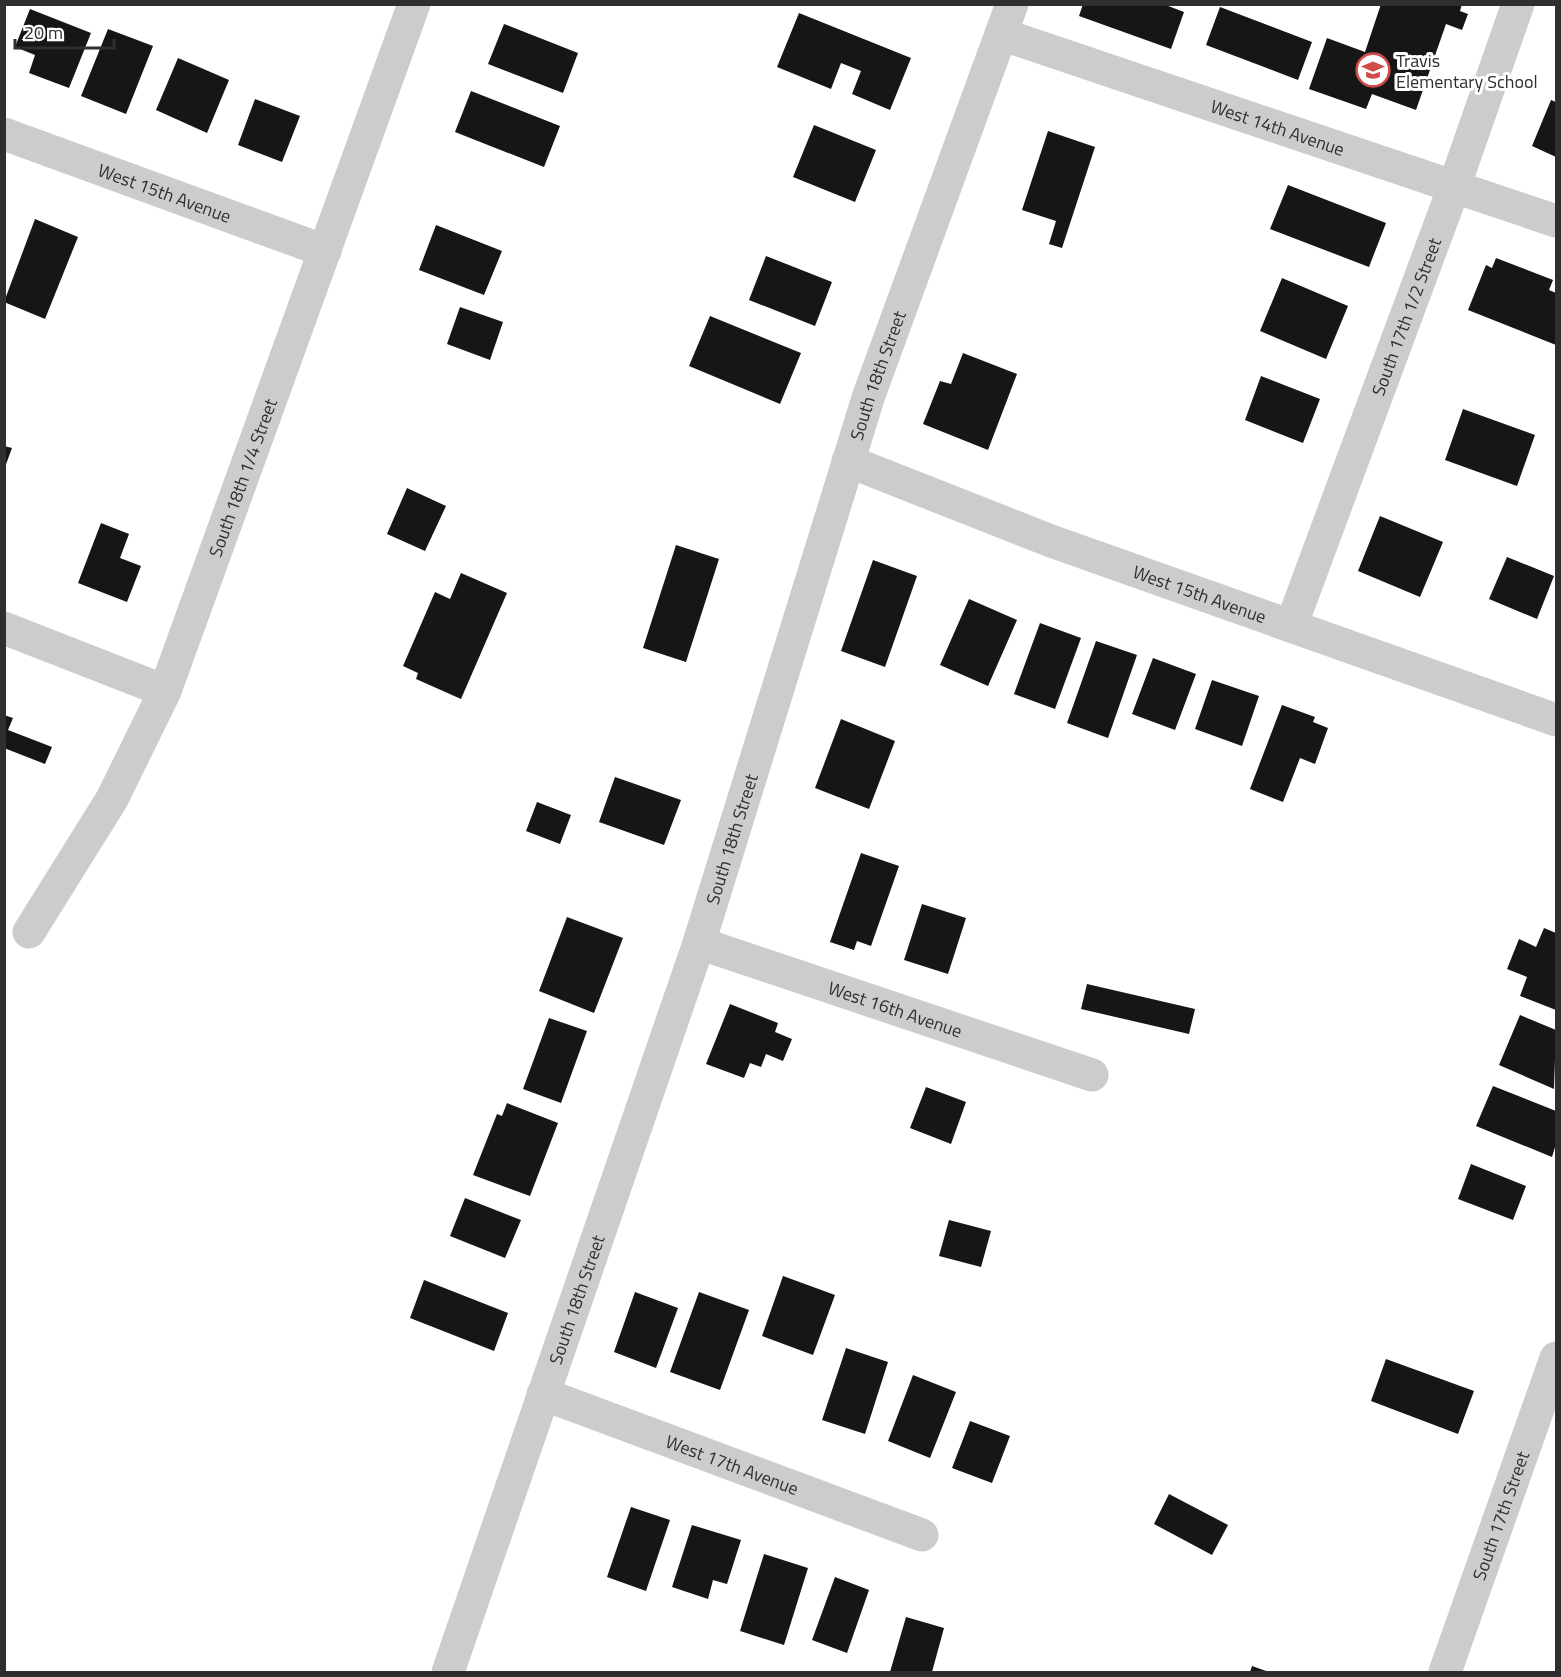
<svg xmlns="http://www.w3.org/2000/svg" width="1561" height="1677" font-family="'Titillium Web',sans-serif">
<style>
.building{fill:#161616}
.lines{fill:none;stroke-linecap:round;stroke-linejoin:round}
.minor{stroke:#ccc;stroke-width:33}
.labels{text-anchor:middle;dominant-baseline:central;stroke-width:6;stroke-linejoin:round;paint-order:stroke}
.poi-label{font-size:18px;fill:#2f2f2f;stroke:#fff;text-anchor:start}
.street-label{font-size:18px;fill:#2f2f2f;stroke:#fff}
</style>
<rect width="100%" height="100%" fill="#fff"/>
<path class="building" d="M1083,4H1163L1184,12L1171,49L1079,16Z
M1381,4H1462L1460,11L1468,14L1462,30L1446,24L1416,110L1372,94L1366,109L1309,89L1327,38L1365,52Z
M1220,7L1312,42L1298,80L1206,45Z
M30,9L91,33L69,88L29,73L35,55L15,47Z
M799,13L911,58L890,110L852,94L861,71L841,63L831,89L777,67Z
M504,24L578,53L563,93L488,64Z
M108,29L153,46L126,114L81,96Z
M178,58L229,80L207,133L156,110Z
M471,91L560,126L544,167L455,132Z
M255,99L300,116L282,162L238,145Z
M1551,100L1556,102V157L1532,146Z
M814,125L876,150L855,202L793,177Z
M1048,131L1095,147L1062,248L1049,244L1056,221L1022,210Z
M1288,185L1386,223L1369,267L1270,229Z
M35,219L78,237L45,319L4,302Z
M436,225L502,251L484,295L419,270Z
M766,256L832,282L815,326L749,300Z
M1496,258L1553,280L1549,290L1556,293V345L1468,310L1486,265L1492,268Z
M1282,278L1348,306L1326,359L1260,331Z
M460,307L503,322L490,360L447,344Z
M710,316L801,353L780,404L689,366Z
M963,353L1017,374L988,450L923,424L940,381L951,384Z
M1261,376L1320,399L1303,443L1245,420Z
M1463,409L1535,435L1517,486L1445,460Z
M4,446L12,448L5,467H4Z
M407,488L446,506L425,551L387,534Z
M1380,516L1443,542L1420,597L1358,571Z
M101,523L129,534L120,558L141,566L127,602L78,583Z
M676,545L719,559L686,662L643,648Z
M1507,557L1554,576L1537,619L1489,599Z
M873,560L917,576L885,667L841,651Z
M461,573L507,593L461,699L416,679L418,673L403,666L435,592L450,599Z
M969,599L1017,620L988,686L940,665Z
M1040,623L1081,638L1055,709L1014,694Z
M1096,641L1137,655L1108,738L1067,723Z
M1153,658L1196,674L1175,730L1132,714Z
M1212,680L1259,696L1242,746L1195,729Z
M1282,705L1315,717L1313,722L1328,728L1315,764L1300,758L1283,802L1250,789Z
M4,715L13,718L8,730L52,747L45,764L4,748Z
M841,719L895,741L869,809L815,788Z
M615,777L681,800L664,845L599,822Z
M537,802L571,815L560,844L526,831Z
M861,853L899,866L871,946L857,941L854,950L830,942Z
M922,904L966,918L948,974L904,960Z
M567,917L623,938L594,1013L539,991Z
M1544,928L1556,933V1010L1520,996L1527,977L1507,969L1519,939L1536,947Z
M1087,984L1195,1009L1189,1034L1081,1009Z
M730,1004L778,1023L775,1032L792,1039L783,1061L766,1054L761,1067L750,1063L744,1078L706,1064Z
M1520,1015L1556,1030L1554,1089L1499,1065Z
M549,1018L587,1031L561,1103L523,1089Z
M1493,1086L1556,1111V1144L1552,1157L1476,1126Z
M926,1087L966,1102L951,1144L910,1128Z
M507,1103L558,1123L530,1196L473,1175L497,1114L502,1116Z
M1471,1164L1526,1186L1513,1220L1458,1199Z
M465,1198L521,1220L505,1258L450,1236Z
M949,1220L991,1231L981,1267L939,1256Z
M783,1276L835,1295L813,1355L762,1336Z
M424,1280L508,1313L494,1351L410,1318Z
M635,1292L678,1308L656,1368L614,1352Z
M699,1292L749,1310L720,1390L670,1372Z
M846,1348L888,1362L865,1434L822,1420Z
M1386,1359L1474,1391L1458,1434L1371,1401Z
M913,1375L956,1392L930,1458L888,1441Z
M970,1421L1010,1436L992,1483L952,1468Z
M1169,1494L1228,1525L1212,1555L1154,1524Z
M631,1507L670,1520L646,1591L607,1577Z
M692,1525L741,1540L727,1584L713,1580L708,1599L672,1587Z
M764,1554L808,1568L784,1645L740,1631Z
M835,1577L869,1590L847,1653L812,1640Z
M906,1617L944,1628L932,1672H890Z
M1252,1666L1269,1672H1250Z"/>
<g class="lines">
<g class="minor">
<path id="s1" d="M1001,34L1556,221"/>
<path id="s2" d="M4,134L325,251"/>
<path id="s3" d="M848,461L1051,541L1556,720"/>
<path id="s4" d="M1291,626L1454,187L1518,4"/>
<path d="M4,628L165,691"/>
<path id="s5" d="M29,932L112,799L165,691L414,4"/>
<path id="s6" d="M699,943L1092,1075"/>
<path id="s7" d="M543,1394L922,1535"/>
<path id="s8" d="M448,1672L699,943L869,395L1012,4"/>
<path id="s9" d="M1445,1672L1556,1358"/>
</g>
</g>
<defs>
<g id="school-ring" transform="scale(1.725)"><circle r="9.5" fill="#fff" stroke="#cf4c49" stroke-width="1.5"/><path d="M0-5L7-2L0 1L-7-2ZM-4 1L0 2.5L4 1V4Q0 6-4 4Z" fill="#cf4c49"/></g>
</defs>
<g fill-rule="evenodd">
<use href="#school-ring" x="1373" y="70"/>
</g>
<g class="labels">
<g class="poi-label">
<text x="1396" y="60">Travis<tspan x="1396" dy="21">Elementary School</tspan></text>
</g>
<g class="street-label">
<text stroke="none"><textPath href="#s1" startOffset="292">West 14th Avenue</textPath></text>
<text stroke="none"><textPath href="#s2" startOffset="171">West 15th Avenue</textPath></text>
<text stroke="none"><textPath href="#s4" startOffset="330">South 17th 1/2 Street</textPath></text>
<text stroke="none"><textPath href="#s8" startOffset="1366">South 18th Street</textPath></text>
<text stroke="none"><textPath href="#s5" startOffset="504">South 18th 1/4 Street</textPath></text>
<text stroke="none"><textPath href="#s3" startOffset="376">West 15th Avenue</textPath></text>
<text stroke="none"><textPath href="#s8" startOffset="880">South 18th Street</textPath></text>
<text stroke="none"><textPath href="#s6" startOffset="207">West 16th Avenue</textPath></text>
<text stroke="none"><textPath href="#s8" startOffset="394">South 18th Street</textPath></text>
<text stroke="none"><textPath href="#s7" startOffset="202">West 17th Avenue</textPath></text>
<text stroke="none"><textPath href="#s9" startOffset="166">South 17th Street</textPath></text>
</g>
</g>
<rect width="1561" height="1677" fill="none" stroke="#2f2f2f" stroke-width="12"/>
<path d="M15 39v9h99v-9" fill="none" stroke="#2f2f2f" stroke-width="3"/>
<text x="24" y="39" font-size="18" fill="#2f2f2f" stroke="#ffffff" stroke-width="4.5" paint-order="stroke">20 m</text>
</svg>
